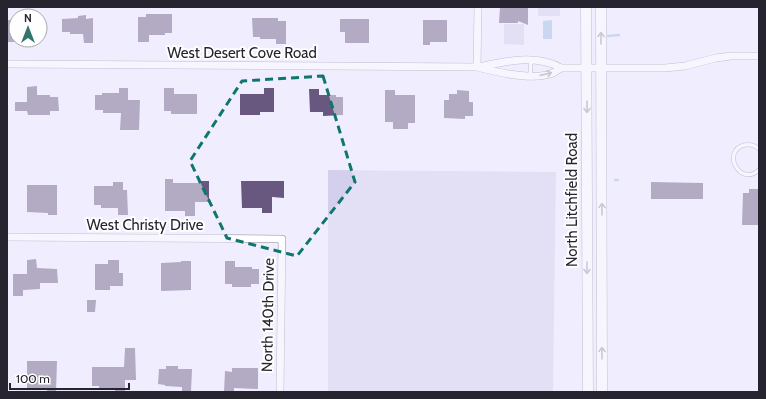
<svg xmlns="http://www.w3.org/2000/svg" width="766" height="399" font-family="Cabin,sans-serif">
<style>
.green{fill:#d3cfed}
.water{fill:#99bde1}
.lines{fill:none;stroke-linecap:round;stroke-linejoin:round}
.stream{stroke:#99bde1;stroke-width:2.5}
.building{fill:#68577f}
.lane-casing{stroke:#86839a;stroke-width:4.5}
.street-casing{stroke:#86839a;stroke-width:8}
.secondary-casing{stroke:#86839a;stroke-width:11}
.lane{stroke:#fff;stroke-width:3.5}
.street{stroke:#fff;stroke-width:7}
.secondary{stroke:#fff;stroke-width:10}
.oneway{stroke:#9d9ca1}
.marked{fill:none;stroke:#0f766e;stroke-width:3;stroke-dasharray:8 5;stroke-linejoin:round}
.labels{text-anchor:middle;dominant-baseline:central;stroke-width:4;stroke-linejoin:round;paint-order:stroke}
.street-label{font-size:15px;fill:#26242e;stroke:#fefefe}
</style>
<rect width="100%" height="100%" fill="#f0eefe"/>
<path class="green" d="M538,7H560V16H538Z
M504,24H524V45L504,44Z
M328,170L556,172L553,392H328Z"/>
<path class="water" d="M552,20V39H543V21Z"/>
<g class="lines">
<path class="stream" d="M608,36L619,35
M615,180H618"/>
</g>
<path class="building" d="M500,7H528V25L518,21V23H499Z
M146,14H172V33H165V35H149V42H138V17H146Z
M86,15V19L93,18V43H84L83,34H70V32H62V19L78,18V16Z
M252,18H278V21H286V44H276V39H260V37H253Z
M340,19H369V43H345V32H340Z
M7,20H16V42H7Z
M423,20H447V42H430V45H423Z
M37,86V95H50V97H58L59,111H50V115H28L27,111H15V102H27V87Z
M119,88H128V100H140L139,130H120L121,113H103V110H95V95H102V93H119Z
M164,88H174V94H197V114H171V111H164Z
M264,88H274V112H260V115H240V94H264Z
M309,89H319V95H336V97H343V115L323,116V112H310Z
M385,90H395V95H415V123H408V129H393V122H385Z
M457,90L469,91V102H473V116H465V119L444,118V100H449V94H457Z
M165,179H173V183H198V181H209V202H195V216H185V211H165Z
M241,181H284V198L272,197V213H262V208H242Z
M113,182H123V190H127L128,215H118V208H101V205H94V186H113Z
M651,182L703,183V199H651Z
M27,185H57V215H48V213L27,212Z
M749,189H759V225H742L743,193H749Z
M36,259L37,268L57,269L58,283H40V289L23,290V296H13V274H27V260Z
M108,260H119V273H123V286H110V290H95V264H108Z
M181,261H191V290L161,291V263L181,262Z
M225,261H235V267H252V269H259V284H251V287H232V284H225Z
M87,300H96L95,312H87Z
M125,348H135L136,380H125V392H115V389H99V386H92V367H124Z
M27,361H57L56,392H47V389H27Z
M166,366H178V369H192L191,392H182V387L165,386V385L158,384L159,369H166Z
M232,368H258V389L234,388V392H224L225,371L232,372Z"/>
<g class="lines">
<g class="lane-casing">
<path id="lane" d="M530,76L531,60
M759,149C755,145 750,144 744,145C721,152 740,187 759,170"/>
</g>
<g class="street-casing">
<path id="street" d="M7,64L477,67C496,72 532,80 550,74C554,73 558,70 561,68
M477,67L478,7
M479,67C506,61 536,54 561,68H665L685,66L716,58L731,56H759
M7,237L282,239L280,392"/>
</g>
<g class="secondary-casing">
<path id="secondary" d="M586,7L588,392
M601,7L602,392"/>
</g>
<use href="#lane" class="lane"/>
<use href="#street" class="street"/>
<use href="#secondary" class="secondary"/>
</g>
<defs><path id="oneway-shaft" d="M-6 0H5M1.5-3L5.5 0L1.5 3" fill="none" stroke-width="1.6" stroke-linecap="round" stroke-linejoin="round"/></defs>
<g class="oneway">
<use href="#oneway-shaft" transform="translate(601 38) rotate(-90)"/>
<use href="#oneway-shaft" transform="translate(546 74) rotate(-13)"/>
<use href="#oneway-shaft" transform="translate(587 107) rotate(90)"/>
<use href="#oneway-shaft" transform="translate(602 209) rotate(-90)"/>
<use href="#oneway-shaft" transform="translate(587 268) rotate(90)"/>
<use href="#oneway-shaft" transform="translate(602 353) rotate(-90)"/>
</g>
<path d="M0 0H766V399H0ZM323,76L355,182L297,256L227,238L190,161L242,81Z" fill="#f0eefe" fill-opacity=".55" fill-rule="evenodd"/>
<path class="marked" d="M323,76L355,182L297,256L227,238L190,161L242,81Z"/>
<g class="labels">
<g class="street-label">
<text x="242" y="53">West Desert Cove Road</text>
<text transform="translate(572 200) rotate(-90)">North Litchfield Road</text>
<text x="145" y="225">West Christy Drive</text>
<text transform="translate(268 315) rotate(-89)">North 140th Drive</text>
</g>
</g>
<rect width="766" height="399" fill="none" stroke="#26242e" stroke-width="16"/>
<g transform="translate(28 28)"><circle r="19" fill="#fefefe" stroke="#a8a7ab"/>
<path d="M0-3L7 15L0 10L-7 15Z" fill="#30766d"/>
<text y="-6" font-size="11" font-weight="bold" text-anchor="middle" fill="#26242e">N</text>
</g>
<path d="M10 383v6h119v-6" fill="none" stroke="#26242e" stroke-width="2"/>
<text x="16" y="383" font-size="12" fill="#26242e" stroke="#fefefe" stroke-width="3" paint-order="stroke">100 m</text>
</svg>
